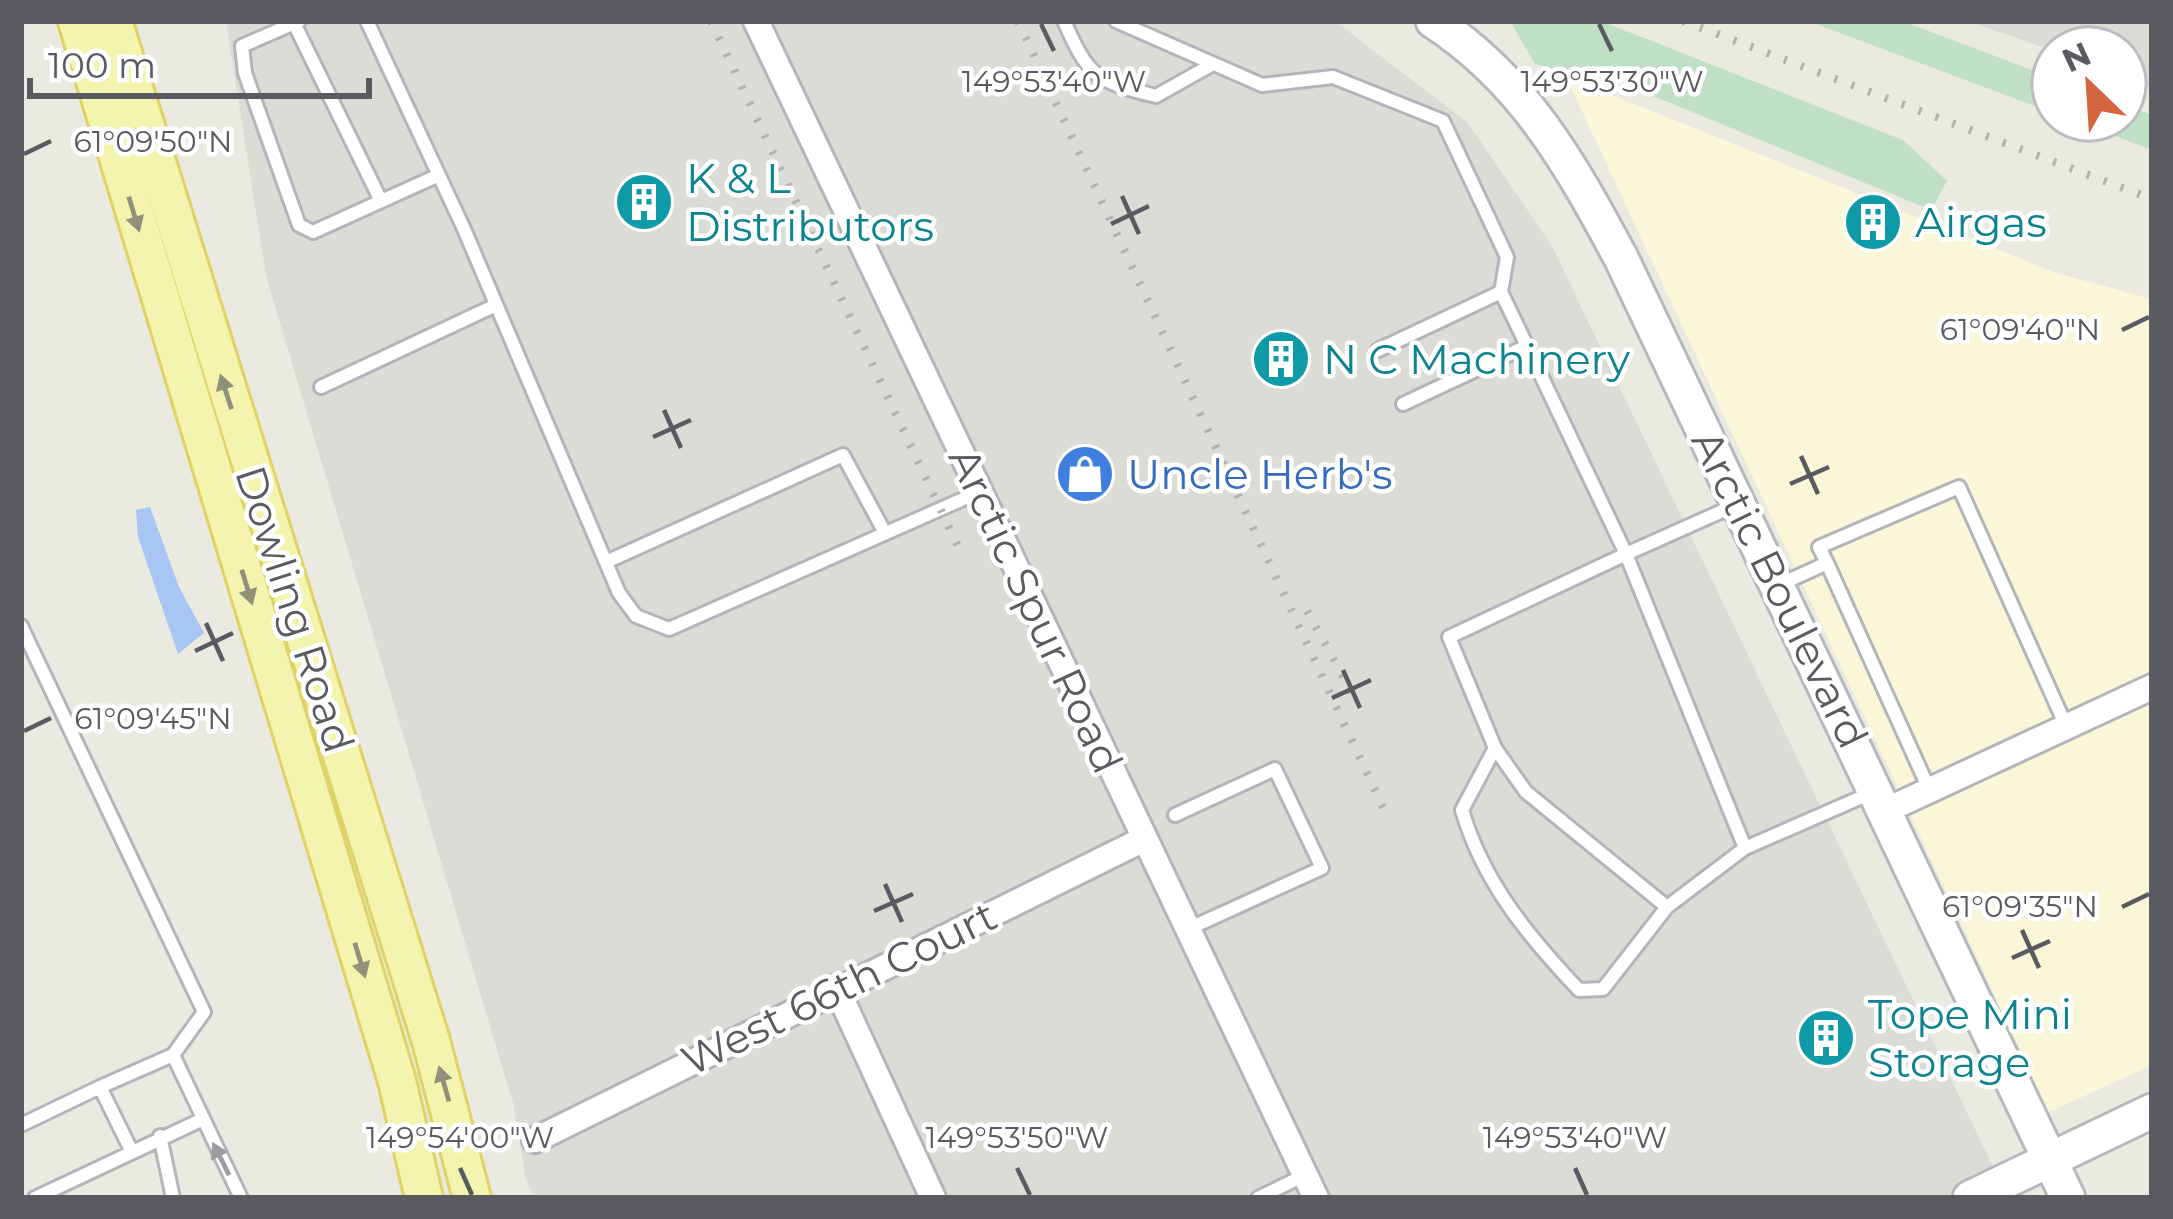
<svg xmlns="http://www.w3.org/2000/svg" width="2173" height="1219" font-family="Montserrat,sans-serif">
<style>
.commercial{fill:#f9f7d8}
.industrial{fill:#dcdcd6}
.green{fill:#c0e0c6}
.water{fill:#a8c6f4}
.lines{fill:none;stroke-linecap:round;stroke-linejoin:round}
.service-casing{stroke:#b4b5ba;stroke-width:18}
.minor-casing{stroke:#b4b5ba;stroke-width:30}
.secondary-casing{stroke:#b7b8be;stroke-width:39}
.primary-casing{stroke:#dfd266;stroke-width:42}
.service{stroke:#fff;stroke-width:12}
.minor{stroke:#fff;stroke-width:24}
.secondary{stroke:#fff;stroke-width:33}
.primary{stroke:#f3f4ad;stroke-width:36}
.rail{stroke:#b1b2b2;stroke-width:8;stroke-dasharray:3 15;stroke-linecap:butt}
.oneway{fill:#90917b}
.oneway2{fill:#9c9da0}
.ticks{fill:none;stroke:#5a5b60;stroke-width:4.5}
.labels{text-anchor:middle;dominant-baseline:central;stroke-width:9;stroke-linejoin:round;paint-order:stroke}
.culture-label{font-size:42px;fill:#0d838f;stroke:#fff;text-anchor:start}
.shop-label{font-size:42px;fill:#366cbe;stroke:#fff;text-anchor:start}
.street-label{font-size:42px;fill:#5a5b60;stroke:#fff}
.ticks-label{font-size:30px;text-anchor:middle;fill:#5a5b60;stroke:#fff;stroke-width:9;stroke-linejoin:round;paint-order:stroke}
</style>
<rect width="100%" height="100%" fill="#ebeae1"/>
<path class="commercial" d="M1566,77L2056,273L2152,299V1065L2049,1112Z"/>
<path class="industrial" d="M226,21H1335L1468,123L1552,246L2008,1198H535L526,1180L513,1103L266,276Z
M1968,21H2152V87L2125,77V48L2053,51Z"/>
<path class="green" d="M1510,21H1601L1903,140L1947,181L1931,210L1658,98L1535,64Z
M1808,21H1902L2053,78V113Z
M2125,105L2152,115V150L2072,120H2125Z"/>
<path class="water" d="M150,507L179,587L204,633L178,654L138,537L136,510Z"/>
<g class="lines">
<g class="service-casing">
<path id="service" d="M299,21L242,46L245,73L299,225L313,232L439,175
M367,21L464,229L619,593L636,616L669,629L979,492
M1064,21C1089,78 1096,81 1156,96L1213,64
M1116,21L1262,85L1333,77L1443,121L1507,257L1501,292
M294,23L381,201
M1378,350L1501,292L1527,346
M321,387L496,305
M1403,404L1527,346L1626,554L1738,504
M606,562L843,455L885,533
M1827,563L1819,547L1959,487L2066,726
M1779,585L1827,563L1929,789
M21,626L204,1012L173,1055
M1495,748L1462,810C1483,882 1528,936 1579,990L1603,989L1667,907
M1175,815L1275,769L1322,868L1188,929
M1745,848L1626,554L1449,637L1495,748L1526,792L1667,907L1745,848L1871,793
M21,1125L100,1087
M160,1136L173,1198
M131,1150L100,1087L173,1055L241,1198
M35,1198L201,1120
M1258,1198L1305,1175"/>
</g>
<g class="minor-casing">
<path id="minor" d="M756,21L1316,1198
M1887,810L2152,687
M836,987L933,1198
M535,1140L1144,839"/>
</g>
<g class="secondary-casing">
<path id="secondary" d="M1433,21C1524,80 1571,165 1621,258L2068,1198
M1970,1198L2152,1111"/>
</g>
<g class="primary-casing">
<path id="primary" d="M77,21L397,1081L424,1198
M113,21L431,1041L472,1198"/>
</g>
<use href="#service" class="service"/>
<use href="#minor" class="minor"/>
<use href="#secondary" class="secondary"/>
<use href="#primary" class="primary"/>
<path class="rail" d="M711,21L962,555
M1018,21L1385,812
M1683,21L2152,199
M1307,611L1356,700"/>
</g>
<defs><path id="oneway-solid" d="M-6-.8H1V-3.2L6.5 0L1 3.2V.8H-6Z" transform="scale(3)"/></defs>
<g class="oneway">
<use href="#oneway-solid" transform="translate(134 214) rotate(73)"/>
<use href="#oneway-solid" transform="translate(226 392) rotate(-108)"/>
<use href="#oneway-solid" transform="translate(247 587) rotate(73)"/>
<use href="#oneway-solid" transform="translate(360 960) rotate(73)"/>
<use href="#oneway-solid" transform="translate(444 1084) rotate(-106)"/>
</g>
<use class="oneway2" href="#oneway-solid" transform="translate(221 1159) rotate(-117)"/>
<path class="ticks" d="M1041,24L1054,51M1599,24L1612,51M24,154L51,141M1122,196L1139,234M1111,224L1149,206M2122,330L2149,317M664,410L681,448M653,437L691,420M1801,456L1818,494M1790,484L1829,467M206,623L223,661M195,651L233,633M1343,670L1360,708M1332,698L1371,680M24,731L51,718M885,884L902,922M2122,907L2149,894M874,911L913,894M2022,930L2039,968M2012,958L2050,941M460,1168L472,1195M1017,1168L1030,1195M1575,1168L1587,1195"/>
<defs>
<g id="building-disc" transform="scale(3)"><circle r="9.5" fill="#0f9aa8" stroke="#fff"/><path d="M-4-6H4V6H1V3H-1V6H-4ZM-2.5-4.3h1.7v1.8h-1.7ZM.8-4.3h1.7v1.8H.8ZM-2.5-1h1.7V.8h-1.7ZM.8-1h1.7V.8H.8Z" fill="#fff"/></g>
<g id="shop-disc" transform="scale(3)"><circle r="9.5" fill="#3f7fe0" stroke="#fff"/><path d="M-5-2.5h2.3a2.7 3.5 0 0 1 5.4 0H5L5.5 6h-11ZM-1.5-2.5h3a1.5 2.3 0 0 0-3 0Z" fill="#fff"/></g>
</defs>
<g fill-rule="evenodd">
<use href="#building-disc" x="644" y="202"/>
<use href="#building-disc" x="1873" y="222"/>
<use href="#building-disc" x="1281" y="359"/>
<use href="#shop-disc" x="1085" y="474"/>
<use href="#building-disc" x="1826" y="1038"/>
</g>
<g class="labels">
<g class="culture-label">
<text x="686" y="178">K &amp; L<tspan x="686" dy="48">Distributors</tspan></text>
<text x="1915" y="222">Airgas</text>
<text x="1323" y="359">N C Machinery</text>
<text x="1868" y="1014">Tope Mini<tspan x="1868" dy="48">Storage</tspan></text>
</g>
<g class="shop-label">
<text x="1127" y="474">Uncle Herb's</text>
</g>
<g class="street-label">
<text transform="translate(1780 589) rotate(64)">Arctic Boulevard</text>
<text transform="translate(295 609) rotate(72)">Dowling Road</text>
<text transform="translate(1036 610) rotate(65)">Arctic Spur Road</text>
<text transform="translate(839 988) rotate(-26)">West 66th Court</text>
</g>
</g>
<g class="ticks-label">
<text x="1054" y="92">149°53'40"W</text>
<text x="1612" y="92">149°53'30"W</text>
<text x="153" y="152">61°09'50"N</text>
<text x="2020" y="340">61°09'40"N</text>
<text x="153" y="729">61°09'45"N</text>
<text x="2020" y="917">61°09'35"N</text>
<text x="460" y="1148">149°54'00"W</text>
<text x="1017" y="1148">149°53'50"W</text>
<text x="1575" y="1148">149°53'40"W</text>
</g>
<rect width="2173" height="1219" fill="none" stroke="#5a5b60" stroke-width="48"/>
<g transform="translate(2089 84) rotate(335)"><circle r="57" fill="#ffffff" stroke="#bdbdbf" stroke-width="3"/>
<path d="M0-9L21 45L0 30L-21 45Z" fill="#d3653f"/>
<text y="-18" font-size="33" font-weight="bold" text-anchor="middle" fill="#5a5b60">N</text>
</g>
<path d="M30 78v18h339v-18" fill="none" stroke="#5a5b60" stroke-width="6"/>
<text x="48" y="78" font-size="36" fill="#5a5b60" stroke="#ffffff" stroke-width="9" paint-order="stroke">100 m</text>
</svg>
